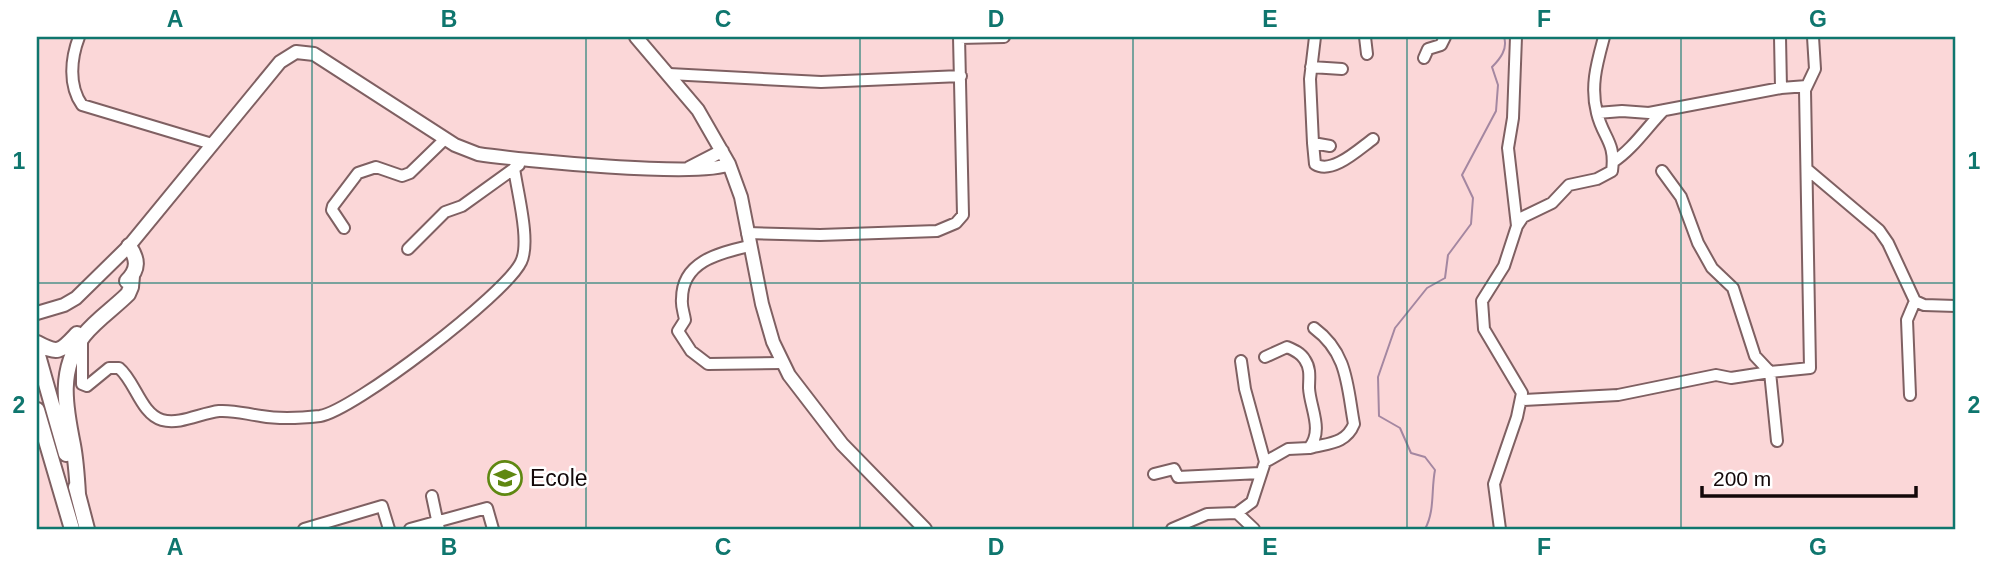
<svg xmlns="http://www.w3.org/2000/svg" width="1993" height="566" font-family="Helvetica,sans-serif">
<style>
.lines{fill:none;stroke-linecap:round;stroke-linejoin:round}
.stream{stroke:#a487a1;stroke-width:2}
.minor-casing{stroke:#7f6062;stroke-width:14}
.major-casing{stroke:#7f6062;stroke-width:16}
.highway-casing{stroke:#7f6062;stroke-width:18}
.minor{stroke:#fff;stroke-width:10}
.major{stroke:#fff;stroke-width:12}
.highway{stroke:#fff;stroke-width:14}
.grid{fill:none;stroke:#0f766e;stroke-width:2;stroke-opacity:0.55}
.labels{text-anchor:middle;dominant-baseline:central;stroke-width:5;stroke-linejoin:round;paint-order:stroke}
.poi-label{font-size:23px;fill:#130809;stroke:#fff;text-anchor:start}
.neatline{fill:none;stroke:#0f766e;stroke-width:2.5}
.grid-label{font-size:23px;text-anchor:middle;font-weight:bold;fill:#0f766e}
</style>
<rect width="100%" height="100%" fill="#fbd7d8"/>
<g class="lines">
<path class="stream" d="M1425,529C1435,511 1431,490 1435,470L1425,457L1411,453L1400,428L1379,416L1378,377L1395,328L1427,288L1445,278L1448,255L1471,224L1473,198L1462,175L1496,111L1498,85L1492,67C1500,59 1508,49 1504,37"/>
<g class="minor-casing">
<path id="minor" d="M79,37C71,58 68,85 82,105L212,144
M1315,37L1310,79L1313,143L1330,146
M1365,37L1367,54
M1516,37L1513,118L1508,148L1517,226
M1780,37L1781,88
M959,38L1004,37
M1424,58L1428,49L1441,45L1445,37
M1311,67L1342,69
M669,74L821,82L961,76
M1597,113L1622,111L1649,113L1781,88L1807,86
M1313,143L1315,164C1332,175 1359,149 1373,139
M1613,162C1633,149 1647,127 1664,110
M1808,170L1879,230L1888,243L1915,301L1924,305L1956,306
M1662,171L1681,197L1698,243L1712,268L1733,288L1755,356L1770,372
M344,228L332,210L333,206L358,173L376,167L402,176L410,173L445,139
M747,233L820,235L937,231L956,223L963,215L959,37
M749,246C720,253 682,261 682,299C681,306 684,313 685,320L678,331L691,351L708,364L782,363
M408,249L445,212L462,206L519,165
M82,338V384L87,386L109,368H119C135,381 141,414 162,420C180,425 201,413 219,411C234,410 246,414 261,416C278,419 302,418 320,416C353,411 506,294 521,262C531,242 517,191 514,168
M1241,361L1245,389L1265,462
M1910,395L1907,320L1915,301
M1522,400L1618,395L1716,375L1731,378L1770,372
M1777,441L1770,372L1810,368L1805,90L1815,69L1813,37
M1310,448C1328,443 1346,444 1354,424C1347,386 1348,353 1314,328
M1154,474L1174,469L1178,477L1260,473
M432,496L439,529
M1237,513L1252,502L1265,462L1288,449L1309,448C1324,430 1310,408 1309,388C1309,378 1311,369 1305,360C1301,353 1294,350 1287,347L1265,357
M304,529L382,506L389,529
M410,529L487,508L493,529
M1172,529L1207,514L1237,513L1254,529
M1500,529L1494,484L1517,417L1522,393L1484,329L1482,301L1504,266L1517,226L1523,217L1552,203L1569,185L1597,179L1612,171C1616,142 1603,138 1597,113C1590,86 1597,63 1604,37"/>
</g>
<g class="major-casing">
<path id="major" d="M636,37L698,110L729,164L741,197L762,304L773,342L789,375L842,444L925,529
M689,168L722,151
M37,313L64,305L76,298L129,246L280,62L296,52L314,54L455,145L478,154C516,160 703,178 729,164"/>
</g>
<g class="highway-casing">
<path id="highway" d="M127,281C139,269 138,259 129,246
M37,343C59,355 61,351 77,334
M37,352L66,454
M37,410L72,529
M76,487L87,529
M78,494C77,477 76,461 73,445C65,406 58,369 84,335C97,319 114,308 128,294L131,287L132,276"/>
</g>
<use href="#minor" class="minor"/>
<use href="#major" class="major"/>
<use href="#highway" class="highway"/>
</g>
<path class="grid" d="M312,37V529M586,37V529M860,37V529M1133,37V529M1407,37V529M1681,37V529M37,283H1956"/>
<defs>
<g id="school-ring" transform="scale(1.75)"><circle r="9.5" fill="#fff" stroke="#5f8812" stroke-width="1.5"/><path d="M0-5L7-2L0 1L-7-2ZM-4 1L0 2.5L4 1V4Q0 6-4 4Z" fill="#5f8812"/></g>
</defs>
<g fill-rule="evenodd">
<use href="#school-ring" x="505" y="478"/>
</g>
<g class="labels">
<g class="poi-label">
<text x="530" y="478">Ecole</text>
</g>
</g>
<rect width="1993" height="566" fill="none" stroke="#ffffff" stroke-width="77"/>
<path d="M1702 486v10h214v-10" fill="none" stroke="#130809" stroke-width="3.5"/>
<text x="1713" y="486" font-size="21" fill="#130809" stroke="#ffffff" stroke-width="5" paint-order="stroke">200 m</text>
<rect x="38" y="38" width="1916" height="490" class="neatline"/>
<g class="grid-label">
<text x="175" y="27">A</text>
<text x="449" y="27">B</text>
<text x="723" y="27">C</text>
<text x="996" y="27">D</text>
<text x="1270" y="27">E</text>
<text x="1544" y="27">F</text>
<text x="1818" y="27">G</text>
<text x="19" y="169">1</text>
<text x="1974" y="169">1</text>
<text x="19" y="413">2</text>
<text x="1974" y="413">2</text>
<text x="175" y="555">A</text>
<text x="449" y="555">B</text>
<text x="723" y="555">C</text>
<text x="996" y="555">D</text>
<text x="1270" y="555">E</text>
<text x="1544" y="555">F</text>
<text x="1818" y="555">G</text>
</g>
</svg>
